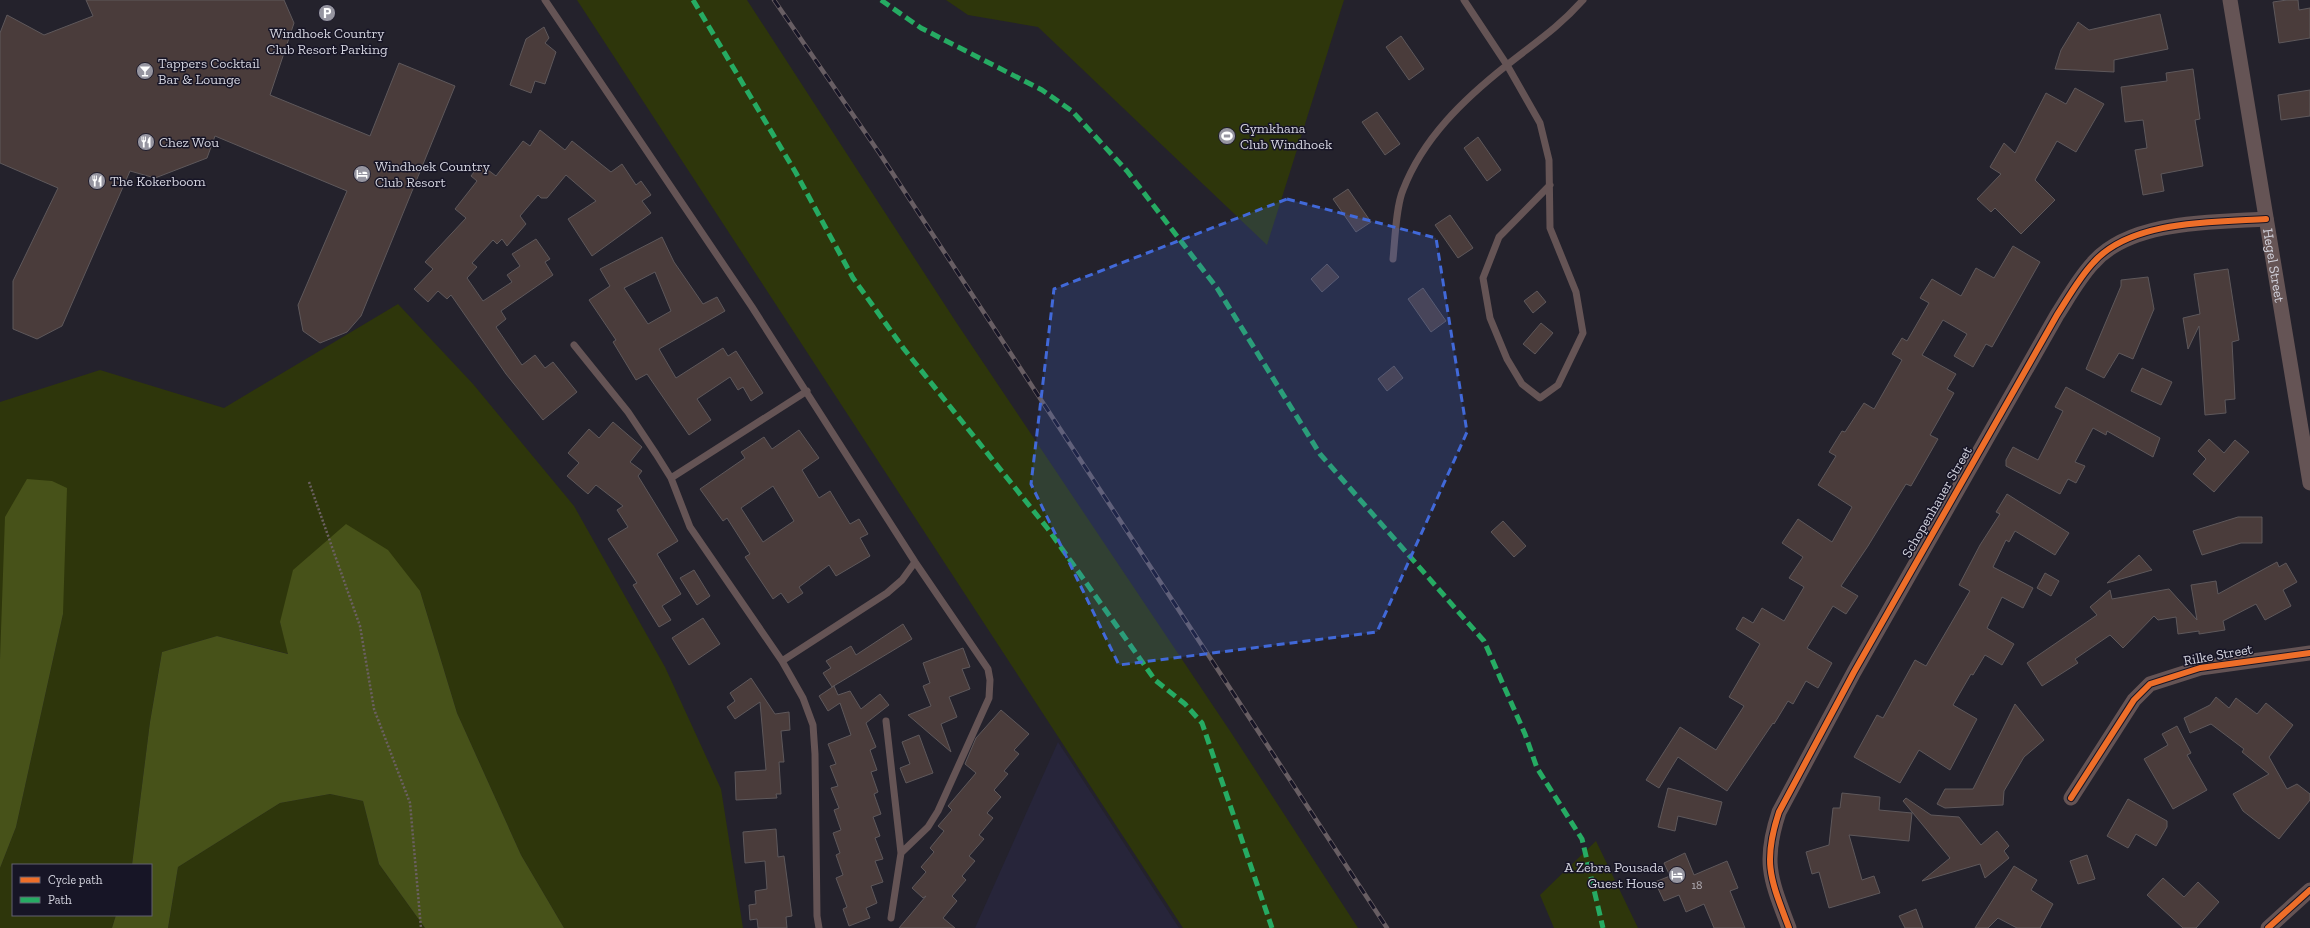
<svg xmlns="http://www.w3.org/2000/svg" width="2310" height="928" font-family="'Zilla Slab',serif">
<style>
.built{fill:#27253a}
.green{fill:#2e360b}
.forest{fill:#475219}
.building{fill:#4a3c3b;stroke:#5e585b;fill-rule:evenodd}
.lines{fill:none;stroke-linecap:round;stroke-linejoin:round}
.path{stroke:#6b6062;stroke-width:2.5;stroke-dasharray:2 2;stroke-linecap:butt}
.service{stroke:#655455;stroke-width:7}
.minor{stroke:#655455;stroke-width:15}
.rail-casing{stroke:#685e63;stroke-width:4.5}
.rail{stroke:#171526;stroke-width:3;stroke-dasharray:9;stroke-linecap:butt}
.quiet{stroke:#26ab63;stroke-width:5;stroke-dasharray:10 5;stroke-linecap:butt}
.cycleway-casing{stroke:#171526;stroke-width:8}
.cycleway{stroke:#ee6e29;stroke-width:6}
.marked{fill:#4169d9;fill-opacity:0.2;stroke:#4169d9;stroke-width:3;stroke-dasharray:8 5;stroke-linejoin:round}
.labels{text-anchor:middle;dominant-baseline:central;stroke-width:3;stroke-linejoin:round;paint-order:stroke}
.number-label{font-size:12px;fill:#b1adb5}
.poi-label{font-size:14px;fill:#d3d3de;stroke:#171526;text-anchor:start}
.street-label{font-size:14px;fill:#d3d3de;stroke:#171526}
</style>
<rect width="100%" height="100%" fill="#24222c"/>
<path class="built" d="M1058,742L1179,928H975Z"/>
<path class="green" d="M577,0H747L956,322L1232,734L1358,928H1183Z
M946,0H1344L1267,245L1038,27L968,15Z
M398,304L473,384L574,506L665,667L721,789L743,928H564L521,855L457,713L420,591L280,622L289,654L217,636L162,652L150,722L132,865H13V915H116L112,928H0V868L16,827L63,614L2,643L0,659V402L100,370L224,408Z
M330,794L363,801L379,864L425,928H168L178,867L280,803Z
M1596,841L1638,928H1554L1540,895Z"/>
<path class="forest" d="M27,479L52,481L67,488L63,614L16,827L0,868V659L5,517Z
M346,524L388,550L420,591L457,713L521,855L564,928H425L379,864L363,801L330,794L280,803L178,867L168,928H112L116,915H151V865H132L150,722L162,652L217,636L288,654L280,622L293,570Z"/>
<path class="building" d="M86,0H284L294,23L270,95L370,136L399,63L455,86L361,316L347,332L320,343L303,331L298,305L347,191L215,136L207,158L155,178L130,171L62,326L37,339L13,329V281L58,188L0,163V33L7,15L44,35L93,16Z
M2287,0H2298L2299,10L2310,8V38L2279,43L2273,2Z
M2160,14L2168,49L2114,60V72L2055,69L2061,50L2078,22L2089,30Z
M544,27L549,38L545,43L556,52L545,84L535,81L531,93L510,85L526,39Z
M1401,36L1424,69L1409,80L1386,47Z
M2193,69L2200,119L2195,120L2203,166L2161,174L2164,191L2143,195L2135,150L2147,148L2143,120L2125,122L2121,87L2167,81L2166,73Z
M2075,88L2104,104L2076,152L2057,141L2035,180L2055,200L2021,234L1995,208L1991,212L1977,199L2001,174L1990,167L2004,143L2015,153L2046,93L2066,104Z
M2310,90V116L2281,120L2278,95Z
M1377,112L1400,144L1385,155L1362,122Z
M540,130L565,150L572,141L611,172L622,164L636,185L641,181L651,195L642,201L651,213L592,256L568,219L596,201L566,175L547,198H541L538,195L520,216L526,224L507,246L502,239L497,244L493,240L472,263L477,267L467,278L483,301L512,282L507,275L520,266L512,254L536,239L550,259L545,262L553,275L501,311L506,319L496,327L522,365L535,355L545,368L553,362L577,392L543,420L506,374L451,295L447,299L438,291L428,302L414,289L433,269L425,262L466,218L455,209L477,181L471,176L480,164L496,176L523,141L530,146Z
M1478,137L1501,170L1487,181L1464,148Z
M1348,189L1371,222L1356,232L1333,199Z
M1450,215L1473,248L1458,258L1435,225Z
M662,237L674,262L703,304L717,297L725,311L659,349L676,378L723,348L728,356L736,351L763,393L751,401L743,387L738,390L730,377L697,399L711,420L689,435L647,374L636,380L613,342L616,340L589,300L610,286L600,269ZM655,272L671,311L648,324L624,288Z
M2013,246L2040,262L1992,347L1986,344L1973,367L1954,356L1967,334L1943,320L1922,355L1956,374L1947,389L1954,393L1930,435L1938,439L1911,486L1906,484L1868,546L1841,586L1858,596L1846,614L1833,606L1807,648L1832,663L1818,688L1806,681L1793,704L1788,701L1774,724L1773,723L1727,791L1678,757L1659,788L1646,780L1680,727L1716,750L1744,706L1729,697L1760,644L1736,629L1743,617L1753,623L1762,608L1784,621L1804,587L1789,578L1803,557L1782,543L1798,519L1832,542L1852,507L1818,485L1836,456L1829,452L1842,431L1845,432L1864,403L1874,409L1902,360L1892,354L1902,338L1907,341L1929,303L1920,298L1932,279L1961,296L1976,268L1994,278Z
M1327,264L1339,277L1322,292L1311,279Z
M2228,269L2239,340L2232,342L2235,399L2225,400L2226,413L2205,415L2199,326L2188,349L2183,318L2200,314L2194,274Z
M2148,277L2154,309L2133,359L2119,353L2104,378L2086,369L2121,286V280Z
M1423,288L1446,321L1431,332L1408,299Z
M1537,291L1546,302L1533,313L1524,301Z
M1541,323L1553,333L1535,354L1523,344Z
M1394,366L1403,378L1387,391L1378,379Z
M2142,368L2172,382L2161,405L2131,391Z
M2066,387L2160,438L2153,457L2107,431L2106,435L2093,428L2075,462L2085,466L2076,483L2068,479L2060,494L2006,466V460L2013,447L2038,460L2063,411L2055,407Z
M613,422L642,447L630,462L642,471L638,476L678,541L657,554L681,594L662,606L671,620L659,627L633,585L637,583L608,539L628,527L617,510L623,506L596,485L588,494L567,476L579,463L568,453L589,429L599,438Z
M799,430L819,458L802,470L819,498L830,491L850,524L859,519L868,534L860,538L870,556L836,576L829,565L799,587L803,593L788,603L781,593L773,599L745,557L750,554L727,518L723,521L700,489L745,458L741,452L764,437L772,449ZM773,486L794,521L763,542L741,508Z
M2209,439L2224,453L2235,440L2249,452L2214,492L2193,474L2206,459L2198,451Z
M2007,494L2069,533L2055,555L2015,531L2009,542L2006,540L1993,567L2033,588L2023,608L2002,597L1987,628L2014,644L2002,665L1985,655L1973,675L1971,674L1953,705L1977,719L1950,770L1919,750L1900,783L1854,757L1877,715L1883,718L1915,660L1926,666L1970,591L1959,585L1980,545L2000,514L1996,512Z
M2238,517H2262V543H2241L2202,555L2193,531Z
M1503,521L1526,546L1514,557L1491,532Z
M2139,555L2152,570L2107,583Z
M2277,562L2279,567L2286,563L2297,582L2283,590L2291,606L2265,620L2256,604L2223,621L2225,630L2199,634V631L2178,634L2176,617L2158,620L2154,616L2123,648L2110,635L2075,659L2078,663L2042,686L2027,663L2097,615L2090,607L2110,590L2112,599L2169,589L2197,620L2191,585L2216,581L2218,594Z
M694,570L710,596L697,605L680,578Z
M2045,573L2059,581L2051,596L2037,588Z
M703,618L720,644L689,665L672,638Z
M903,624L912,639L832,687L823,673L831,668L826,661L851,646L856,655Z
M963,648L970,667L962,669L970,689L949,697L957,717L941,724L951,752L908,715L931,706L923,686L930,683L923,663Z
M751,678L775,714L789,712L790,730L781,731L784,762H779L781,794H776L777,798L736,800L735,772L766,770L760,702L735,719L727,707L735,701L730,693Z
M834,686L838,695L850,691L861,709L880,694L889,705L866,723L876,747L870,750L877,770L871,772L878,792L874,794L881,814L873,817L880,836L875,838L883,859L875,861L883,882L871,886L877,903L866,908L870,918L849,926L843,909L847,907L836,878L843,875L836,855L840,853L833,833L841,830L834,810L839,808L831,788L838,786L830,766L836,764L828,744L851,735L840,703L828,711L819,696Z
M2216,697L2229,708L2236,698L2257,714L2266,703L2293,725L2269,757L2287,789L2297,784L2310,794V800L2279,839L2243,811L2233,794L2269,774L2242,752L2244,749L2211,724L2190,733L2184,718L2210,705Z
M2015,704L2044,740L2024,757L2004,791L2003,805L1945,808L1937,804L1945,789H1973Z
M1001,710L1029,734L1014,750L1019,754L1004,771L1008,774L994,790L1001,797L987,813L993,818L979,835L984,839L969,856L975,861L962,876L966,880L952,896L957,901L943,918L955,928H899L926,896L923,898L912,888L926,872L921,867L934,852L930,848L944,831L938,826L952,810L948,806L976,773L965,764L976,738Z
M2177,726L2191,753L2187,755L2207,790L2173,809L2144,759L2168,745L2162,734Z
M919,735L933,773L906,783L900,768L910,764L902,742Z
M1668,788L1722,802L1716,825L1678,816L1675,831L1658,827Z
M1842,793L1880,797L1879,810L1912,813L1909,841L1849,835L1862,880L1874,876L1880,893L1829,908L1819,872L1812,874L1806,852L1829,845L1833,808H1840Z
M1906,798L1931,815L1959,817L1981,845L1997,831L2009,846L2004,851L2009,858L1985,878L1980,864L1922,881L1950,858L1903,801Z
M2128,799L2167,821V827L2156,846L2136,834L2128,848L2107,836Z
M776,829L778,857L784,856L792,916L786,917L787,928H758L757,919L750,920L749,905L756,904L755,891L767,889L765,861L745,863L743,832Z
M1685,853L1694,875L1727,861L1738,888L1730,891L1745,928H1714L1704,904L1686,912L1679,895L1664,901L1655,882L1670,876L1664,863Z
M2087,855L2095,879L2078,884L2070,861Z
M2014,866L2037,880L2031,890L2053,904L2040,928H2017L1998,918L1988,928H1975Z
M2163,878L2184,897L2198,882L2219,902L2196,928H2183L2147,895Z
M1916,909L1923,928H1905L1899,916Z"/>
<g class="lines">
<path class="path" d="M309,482L360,626L374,709L410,803L421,928"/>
<path class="service" d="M545,0L752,307L915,562L988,669L990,680L989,698L938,811L928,827L901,853L891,918
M1464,0L1507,65L1540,123L1549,160L1550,228L1576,292L1583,333L1558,385L1540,398L1522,384L1507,359L1490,318L1483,278L1499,237L1550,185
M1393,259C1395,240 1396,206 1403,190C1423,138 1464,99 1507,65C1536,42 1558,28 1583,0
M574,345L628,412L656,454L671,478L690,527L782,661L803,698L813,725L815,754L817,916L819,928
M671,478L807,391
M782,661L887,593L902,580L915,562
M886,721L901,853"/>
<g class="minor">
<path id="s1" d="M2230,0L2310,483"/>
<path d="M2071,798L2134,700L2150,684L2200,668L2310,653"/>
<path d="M1789,928C1771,880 1762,863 1779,812L1854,672L2057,315C2068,298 2079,278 2093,263C2130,220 2213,222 2266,219"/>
<path d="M2268,928L2310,890"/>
</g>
<g class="rail-casing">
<path id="rail" d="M774,0L880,154L1387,928"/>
</g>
<use href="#rail" class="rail"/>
<path class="quiet" d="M693,0L796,173L853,278L904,349L1048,529L1155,680L1185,704L1202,723L1272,928
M881,0L921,28L1042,90L1072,111L1127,171L1217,288L1320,454L1484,641L1525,734L1537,768L1582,839L1603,928"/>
<g class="cycleway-casing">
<path id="cycleway" d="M2071,798L2134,700L2150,684L2200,668L2310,653
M1789,928C1771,880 1762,863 1779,812L1854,672L2057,315C2068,298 2079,278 2093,263C2130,220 2213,222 2266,219
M2268,928L2310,890"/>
</g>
<use href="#cycleway" class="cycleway"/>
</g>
<path class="marked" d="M1287,199L1436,238L1467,432L1377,632L1119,665L1031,484L1054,289Z"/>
<defs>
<g id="parking-disc" transform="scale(0.9)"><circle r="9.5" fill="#9695a0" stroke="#171526"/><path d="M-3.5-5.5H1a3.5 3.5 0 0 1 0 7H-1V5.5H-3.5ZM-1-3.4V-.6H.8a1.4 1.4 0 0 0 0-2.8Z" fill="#fff"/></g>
<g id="bar-disc" transform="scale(0.9)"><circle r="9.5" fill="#9695a0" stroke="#171526"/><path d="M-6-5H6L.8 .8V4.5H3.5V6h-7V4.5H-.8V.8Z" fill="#fff"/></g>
<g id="stadium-disc" transform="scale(0.9)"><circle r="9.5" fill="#9695a0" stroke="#171526"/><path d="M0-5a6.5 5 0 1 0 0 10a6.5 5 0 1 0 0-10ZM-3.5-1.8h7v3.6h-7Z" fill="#fff"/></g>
<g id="restaurant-disc" transform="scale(0.9)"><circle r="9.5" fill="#9695a0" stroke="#171526"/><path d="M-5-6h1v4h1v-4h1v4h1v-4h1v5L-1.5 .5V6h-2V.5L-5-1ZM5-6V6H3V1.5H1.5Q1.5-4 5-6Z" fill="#fff"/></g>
<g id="hotel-disc" transform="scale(0.9)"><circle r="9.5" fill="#9695a0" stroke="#171526"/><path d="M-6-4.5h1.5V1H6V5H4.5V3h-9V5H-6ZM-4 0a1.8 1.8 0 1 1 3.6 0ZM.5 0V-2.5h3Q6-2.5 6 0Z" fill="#fff"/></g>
</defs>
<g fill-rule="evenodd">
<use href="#parking-disc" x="327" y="13"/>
<use href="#bar-disc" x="145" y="71"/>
<use href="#stadium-disc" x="1227" y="136"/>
<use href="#restaurant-disc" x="146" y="142"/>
<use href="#hotel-disc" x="362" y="174"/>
<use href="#restaurant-disc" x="97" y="181"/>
<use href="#hotel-disc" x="1677" y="875"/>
</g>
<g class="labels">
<g class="number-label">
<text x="1697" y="885">18</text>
</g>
<g class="poi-label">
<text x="327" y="33" text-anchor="middle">Windhoek Country<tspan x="327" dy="16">Club Resort Parking</tspan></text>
<text x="158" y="63">Tappers Cocktail<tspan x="158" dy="16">Bar &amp; Lounge</tspan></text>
<text x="1240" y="128">Gymkhana<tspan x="1240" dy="16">Club Windhoek</tspan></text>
<text x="159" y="142">Chez Wou</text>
<text x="375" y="166">Windhoek Country<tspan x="375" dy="16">Club Resort</tspan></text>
<text x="110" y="181">The Kokerboom</text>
<text x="1664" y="867" text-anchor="end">A Zebra Pousada<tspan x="1664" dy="16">Guest House</tspan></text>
</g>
<g class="street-label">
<text stroke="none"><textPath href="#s1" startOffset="269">Hegel Street</textPath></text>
<text transform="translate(1937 502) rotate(-60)">Schopenhauer Street</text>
<text transform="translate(2218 655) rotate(-10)">Rilke Street</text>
</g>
</g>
<rect x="12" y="864" width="140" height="52" fill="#171526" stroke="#626170"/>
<rect x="20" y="877" width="20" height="6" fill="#ee6e29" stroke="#626170"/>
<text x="48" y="884" font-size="12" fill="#d3d3de">Cycle path</text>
<rect x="20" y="897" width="20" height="6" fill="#26ab63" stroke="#626170"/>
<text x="48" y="904" font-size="12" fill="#d3d3de">Path</text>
</svg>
